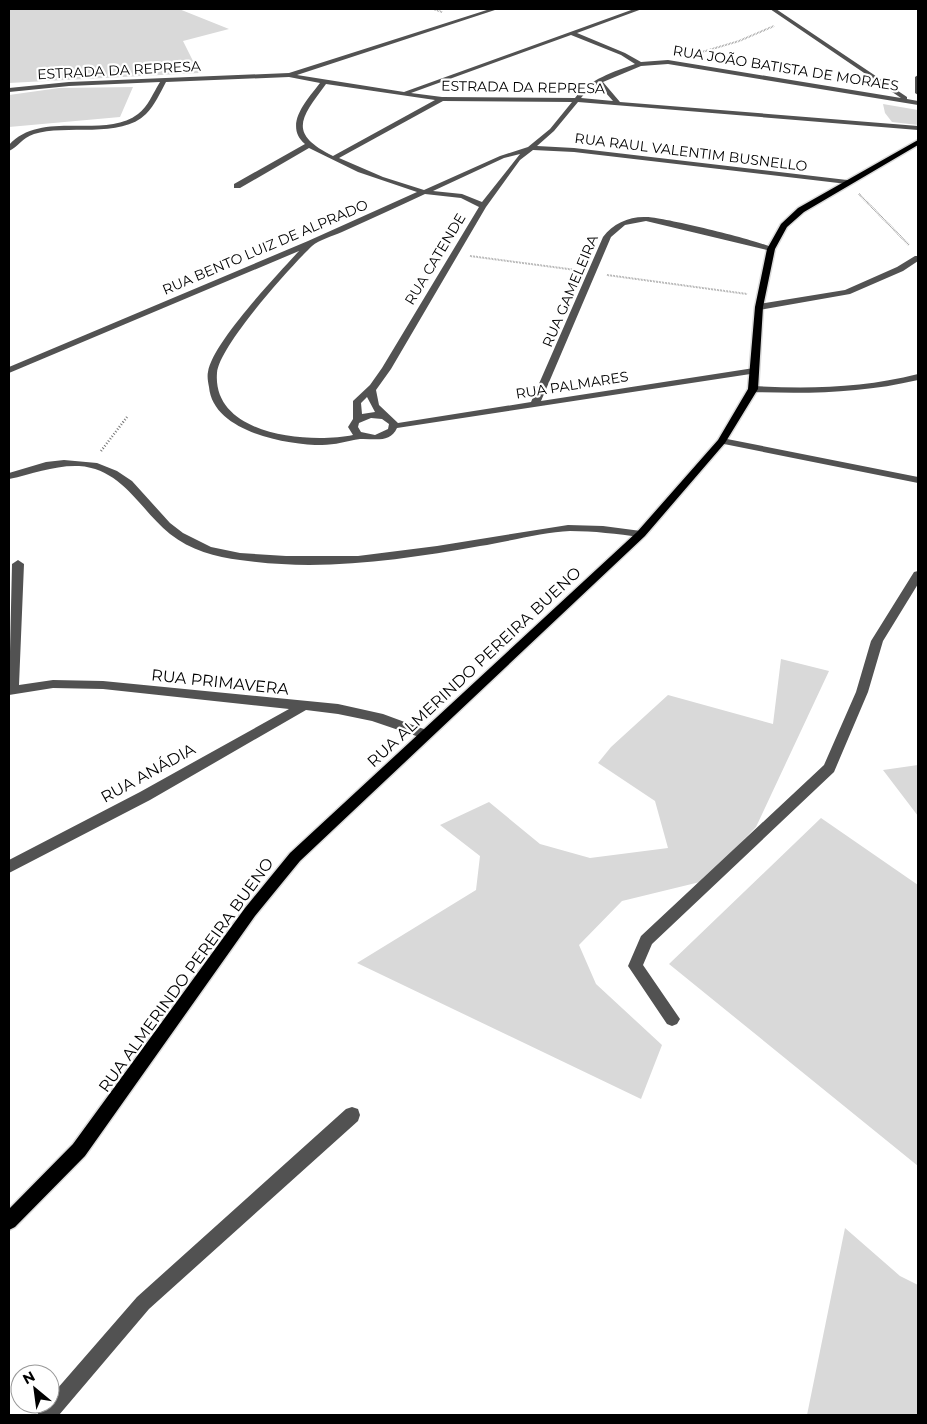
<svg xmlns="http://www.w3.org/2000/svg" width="927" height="1424" font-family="Montserrat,sans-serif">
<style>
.green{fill:#d9d9d9}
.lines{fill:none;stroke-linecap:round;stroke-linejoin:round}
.major-casing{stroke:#dbdbdb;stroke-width:3}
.path-far1{stroke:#747474;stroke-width:2;stroke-dasharray:0.5 1;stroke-linecap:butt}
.path{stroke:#747474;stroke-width:2.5;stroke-dasharray:1 2;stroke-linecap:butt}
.minor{fill:#525252;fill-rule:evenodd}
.major{fill:#000;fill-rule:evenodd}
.labels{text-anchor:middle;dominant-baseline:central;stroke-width:4.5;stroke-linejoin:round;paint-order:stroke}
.far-street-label{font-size:14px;fill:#000;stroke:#fff}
.street-label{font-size:16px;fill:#000;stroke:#fff}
</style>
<rect width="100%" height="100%" fill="#fff"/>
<path class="green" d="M9,9H179L229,29L183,41L199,73L9,83Z
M133,87L120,117L9,127V95L59,88Z
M883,104L918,110V125L892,122L885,113Z
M781,659L829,671L756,827L704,881L622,901L579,945L596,984L662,1045L641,1099L357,963L476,890L480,856L440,825L489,802L540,844L590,858L668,848L655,801L598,763L611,747L668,695L773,724Z
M918,765V816L883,770Z
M821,818L918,885V1166L669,964Z
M845,1228L900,1276L918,1285V1415H807Z"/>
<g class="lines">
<g class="major-casing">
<path id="major" d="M918,140V145L804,212L787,227L775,249L763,307L758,389L725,443L645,536L300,861L255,916L85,1156L15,1227L9,1230V1209L73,1144L245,908L290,853L637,532L718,440L748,389L755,307L767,249L781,224L798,208Z"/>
</g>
<path class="path-far1" d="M433,9L442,12
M702,52L739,41L774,26
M859,194L909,245
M470,256L576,270
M607,275L747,294"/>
<path class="path" d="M101,451L127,417"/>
<path class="minor" d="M490,9H498L297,75L404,92L634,9H642L577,33L625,53L641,62L668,60L901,98L770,9H776L907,97V99L918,101V105L668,64L641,66L603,82L620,102L918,126V130L578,102L554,131L537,146L574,148L847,180L851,182L847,184L574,152L533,150L520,160L486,207L391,369L376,390L379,405L398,423L531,402L603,237C613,223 630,216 647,217C662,217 766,242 775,249L771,251L646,221L625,225L611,237L541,401L754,368L759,371L757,373L397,428C390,444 373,438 360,439C347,441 335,445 322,445C287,445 213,432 209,387C208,382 207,376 208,372C212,343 278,274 299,251L9,373V367L308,241L417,192L358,172L309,148L240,188H234V184L305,144C283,125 307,100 320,83L289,77L166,82C160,93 155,105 146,114C121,139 65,124 34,134C22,138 18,147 9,151V145C41,109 104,140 138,114C148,107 153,93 160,82L69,86L9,92V88L69,82L289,73ZM571,35L621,55L635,64C613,72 590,79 575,98L442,97L411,93ZM326,84L435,100L333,156C287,133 301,118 326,84ZM598,84L613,101L581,98L586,92ZM443,101L572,102L550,129L528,147L500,156L424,190L383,177L339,158ZM520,154L482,202L462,194L433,191L504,158ZM425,194L461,198L479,207L382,368L370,385L353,401V419L348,427L353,435C310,444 212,436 217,373C219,346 291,266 312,246C319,240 333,236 342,232C370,219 398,207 425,194ZM367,397L375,412L362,414L361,403ZM371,418L382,419L389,424L388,429L375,435L361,432L358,427L359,423Z
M918,75V95L915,93V77Z
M915,256H918V261L903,271L850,294L759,310L755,307L759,304L845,290L897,267Z
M918,374V380C863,393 809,394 753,392L748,389L753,386C809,389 863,388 918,374Z
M722,438L918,477V483L719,443V439Z
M64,460L97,463L117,471L132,481L170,523L183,533L211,547L240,553L286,556H358L437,546L568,525L603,526L641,531L646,534L641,537C617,534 594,531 570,531C543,532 507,542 480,546C401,560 320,572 240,560C216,557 190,550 170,534C140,510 123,469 79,466C54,465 33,474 9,479V473L46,462Z
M18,560L24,564L19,685L53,680L103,681L338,704L383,714L429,731L431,734L429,737L425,739L372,721L338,714L306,710L150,800L9,873V860L140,792L289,709L103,689L53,688L9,695L12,564Z
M918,571V584L883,641L868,692L834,772L652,944L643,965L680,1019L677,1024L672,1026L667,1024L628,966L641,936L824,765L856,692L871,641L914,572Z
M352,1107L358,1109L360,1115L358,1121L149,1309L59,1415H37L44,1404H50V1397L137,1297L346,1109Z"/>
<use href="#major" class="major"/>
</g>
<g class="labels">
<g class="far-street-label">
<text transform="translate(786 68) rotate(9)">RUA JOÃO BATISTA DE MORAES</text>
<text transform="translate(119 70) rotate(-3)">ESTRADA DA REPRESA</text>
<text transform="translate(523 87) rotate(1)">ESTRADA DA REPRESA</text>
<text transform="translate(691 152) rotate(7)">RUA RAUL VALENTIM BUSNELLO</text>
<text transform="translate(265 247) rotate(-23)">RUA BENTO LUIZ DE ALPRADO</text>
<text transform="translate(435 259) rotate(-59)">RUA CATENDE</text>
<text transform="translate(570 291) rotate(-67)">RUA GAMELEIRA</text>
<text transform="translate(572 385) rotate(-9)">RUA PALMARES</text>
</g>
<g class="street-label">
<text transform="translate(474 667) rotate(-43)">RUA ALMERINDO PEREIRA BUENO</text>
<text transform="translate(220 682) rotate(6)">RUA PRIMAVERA</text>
<text transform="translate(148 773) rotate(-29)">RUA ANÁDIA</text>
<text transform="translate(186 975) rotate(-54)">RUA ALMERINDO PEREIRA BUENO</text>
</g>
</g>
<rect width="927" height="1424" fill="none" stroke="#000000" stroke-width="20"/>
<g transform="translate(35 1389) rotate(331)"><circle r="24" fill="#ffffff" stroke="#999999"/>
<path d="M0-4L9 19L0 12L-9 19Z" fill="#000000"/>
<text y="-8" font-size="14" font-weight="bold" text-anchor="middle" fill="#000000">N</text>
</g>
</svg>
